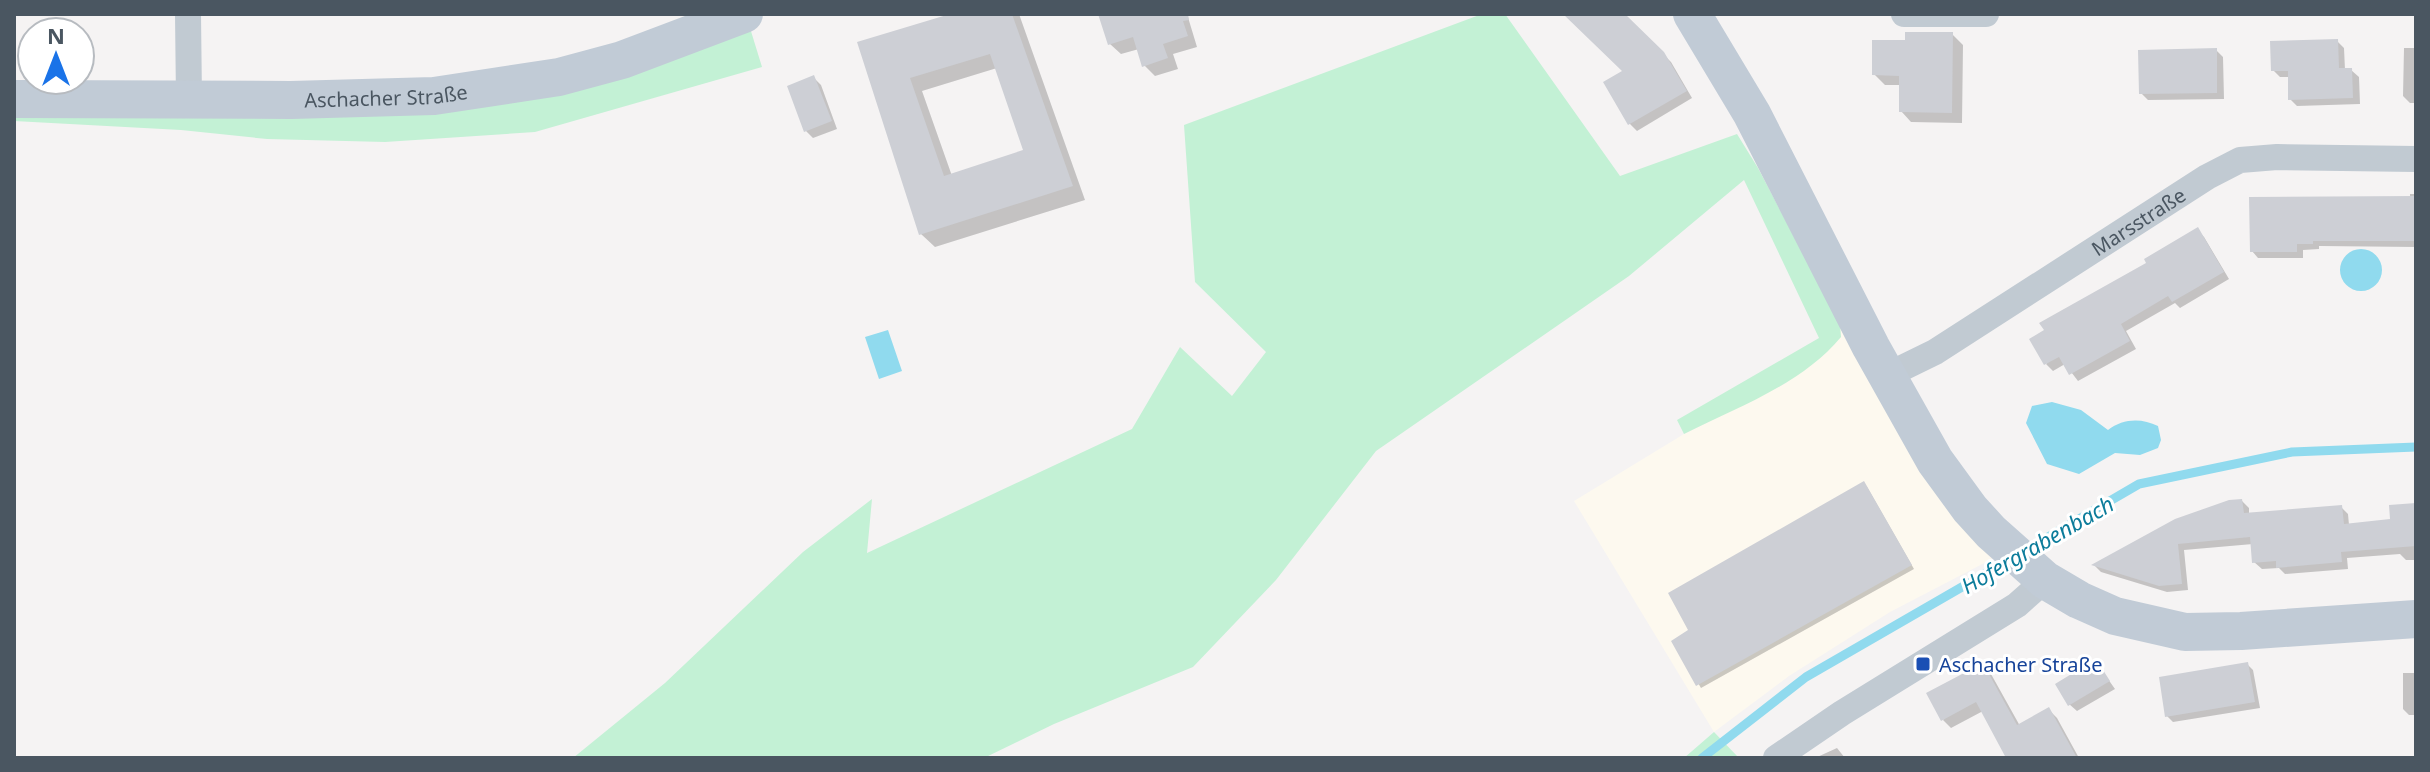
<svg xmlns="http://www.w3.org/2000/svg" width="2430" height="772" font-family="'Noto Sans',sans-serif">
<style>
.commercial{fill:#fdf9ef}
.green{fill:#c3f1d5}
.water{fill:#90daee}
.shadow{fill:#0003;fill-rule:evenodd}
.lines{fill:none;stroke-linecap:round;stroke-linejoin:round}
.stream{stroke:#90daee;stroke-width:9}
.building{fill:#cdcfd5;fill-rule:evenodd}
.street{stroke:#c1cad2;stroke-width:26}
.secondary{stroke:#c1cbd6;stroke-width:38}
.transit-dot{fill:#1a4fb4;stroke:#fff;stroke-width:3}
.labels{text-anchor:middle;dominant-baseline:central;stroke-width:6;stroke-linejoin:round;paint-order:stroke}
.street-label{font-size:20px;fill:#4a5661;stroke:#fff}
.transit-label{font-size:20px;fill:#164399;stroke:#fff;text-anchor:start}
.water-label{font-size:22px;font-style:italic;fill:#0c7c9b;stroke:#fff}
</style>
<rect width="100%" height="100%" fill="#f5f3f3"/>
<path class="commercial" d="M1840,324L1971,531L1992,559L1890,612L1789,676L1714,732L1574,501L1684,434L1786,383Z"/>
<path class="green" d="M1482,14H1505L1620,176L1737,134L1758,168L1840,324L1841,337C1802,384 1738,407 1684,434L1677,420L1819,338L1744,180L1629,276L1376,451L1276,580L1193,667L1054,724L984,758H573L665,683L803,552L872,499L867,553L1132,429L1180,347L1232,396L1266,352L1195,282L1184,125Z
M750,28L762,67L535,132L385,142L267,139L181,130L14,121V114L240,116Z
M1714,732L1738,757L1684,758Z"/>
<path class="water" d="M2340 270a21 21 0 1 1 42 0a21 21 0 1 1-42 0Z
M888,330L902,371L879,379L865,337Z
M2052,402L2081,410L2108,430C2123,418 2142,418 2158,426L2161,440L2158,448L2140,455L2115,453L2079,474L2047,464L2026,423L2032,406Z"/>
<path class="shadow" d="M957,14H1019L1085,200L935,247L921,234L859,43ZM997,68L1026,152L952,176L922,91Z
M1101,14H1187L1197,47L1173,54L1178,69L1155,76L1144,65L1139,49L1121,54L1110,44Z
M1581,14H1622L1671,62L1692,98L1637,131L1630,124L1625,72Z
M1952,34L1963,45L1962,123L1911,122L1901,111V85H1885L1874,74L1907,42Z
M2337,41L2344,48L2345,70H2351L2359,77L2360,104L2297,106L2290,99V77H2280L2273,70Z
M2404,48H2416V103H2410L2403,96Z
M2216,50L2223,57L2224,99L2148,100L2141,93Z
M814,78L821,85L837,129L813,138L806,131Z
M2410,194H2416V247L2319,246V249L2303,250V258H2258L2252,251L2410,198Z
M2197,230L2204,237L2229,279L2180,308L2175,303L2126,331L2136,349L2078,381L2065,364L2053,371L2046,364L2149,264Z
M1867,487L1914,569L1701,688L1674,642Z
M2242,501L2249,508V515L2341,507L2348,514L2349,525L2393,521L2416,505V560H2406L2400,554L2347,558L2348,569L2285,574L2279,568L2262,569L2254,562L2253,544L2184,550L2188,590L2167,592L2101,572L2095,566Z
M2096,662L2115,689L2077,711L2069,704Z
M2247,664L2253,670L2260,708L2173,722L2167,716Z
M1982,665L1991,674L2020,726L2049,710L2057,718L2079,758H2009L1983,711L1951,728L1943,720Z
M2403,673H2416V715H2409L2403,709Z
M1837,748L1845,758H1815Z"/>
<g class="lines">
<path class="stream" d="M2024,551L2139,484L2292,452L2416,447
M1702,758L1806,677L2007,561"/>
</g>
<path class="building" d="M950,14H1012L1073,186L919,235L857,42ZM990,54L1023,150L944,176L910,78Z
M1098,14H1188L1189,20L1183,21L1188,36L1163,44L1168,58L1142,67L1133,37L1108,45Z
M1563,14H1625L1664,52L1687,91L1628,125L1603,82L1622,71Z
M1905,32H1953L1952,113L1899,112V76L1872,75V40H1905Z
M2338,39L2339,68H2352L2353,98L2288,100V71H2271L2270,41Z
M2217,48V93L2139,94L2138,50Z
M814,75L832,121L804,132L787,86Z
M2416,196V241H2313V244H2297V252H2250L2249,197Z
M2198,227L2224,272L2172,302L2168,296L2121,324L2130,341L2069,375L2059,357L2044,365L2029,339L2044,330L2039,323L2146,263L2144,259Z
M1864,481L1912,565L1696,686L1671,641L1688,630L1668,593Z
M2242,499L2244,513L2342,505L2344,524L2390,519L2389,505L2416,503V546L2341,552L2342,562L2276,568V561L2252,563L2250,537L2178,544L2182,584L2159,586L2091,565L2175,519L2229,500Z
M2096,659L2110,681L2068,706L2055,684Z
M2248,662L2255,702L2165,717L2159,677Z
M1983,663L2017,725L2049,707L2077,758H2006L1976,702L1941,721L1926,693Z"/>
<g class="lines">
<g class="street">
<path d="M188,14L189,100"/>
<path d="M1904,14H1986"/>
<path id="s1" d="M1888,375L1935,352L2207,177L2240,160L2277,157L2416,159"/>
<path d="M1776,758L1842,713L2017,605L2045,580"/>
</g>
<g class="secondary">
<path d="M1692,14L1752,114L1871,347L1935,461L1970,509L1991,532L2045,580L2079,600L2115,616L2185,632L2241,631L2416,619"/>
<path id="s2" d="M14,99L291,100L434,96L559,77L622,60L744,14"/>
</g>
</g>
<rect class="transit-dot" x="1915" y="656" width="16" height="16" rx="4"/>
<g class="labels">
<g class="street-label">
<text stroke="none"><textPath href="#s2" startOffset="372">Aschacher Straße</textPath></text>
<text stroke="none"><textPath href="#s1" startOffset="294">Marsstraße</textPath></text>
</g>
<g class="transit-label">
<text x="1939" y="664">Aschacher Straße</text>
</g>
<g class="water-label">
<text transform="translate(2037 544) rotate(-30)">Hofergrabenbach</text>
</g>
</g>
<rect width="2430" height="772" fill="none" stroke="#4a5661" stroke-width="32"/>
<g transform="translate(56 56)"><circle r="38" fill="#ffffff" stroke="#b7bbc0" stroke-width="2"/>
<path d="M0-6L14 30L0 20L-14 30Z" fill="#1a73e8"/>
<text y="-12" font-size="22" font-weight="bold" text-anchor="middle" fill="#4a5661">N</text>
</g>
</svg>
